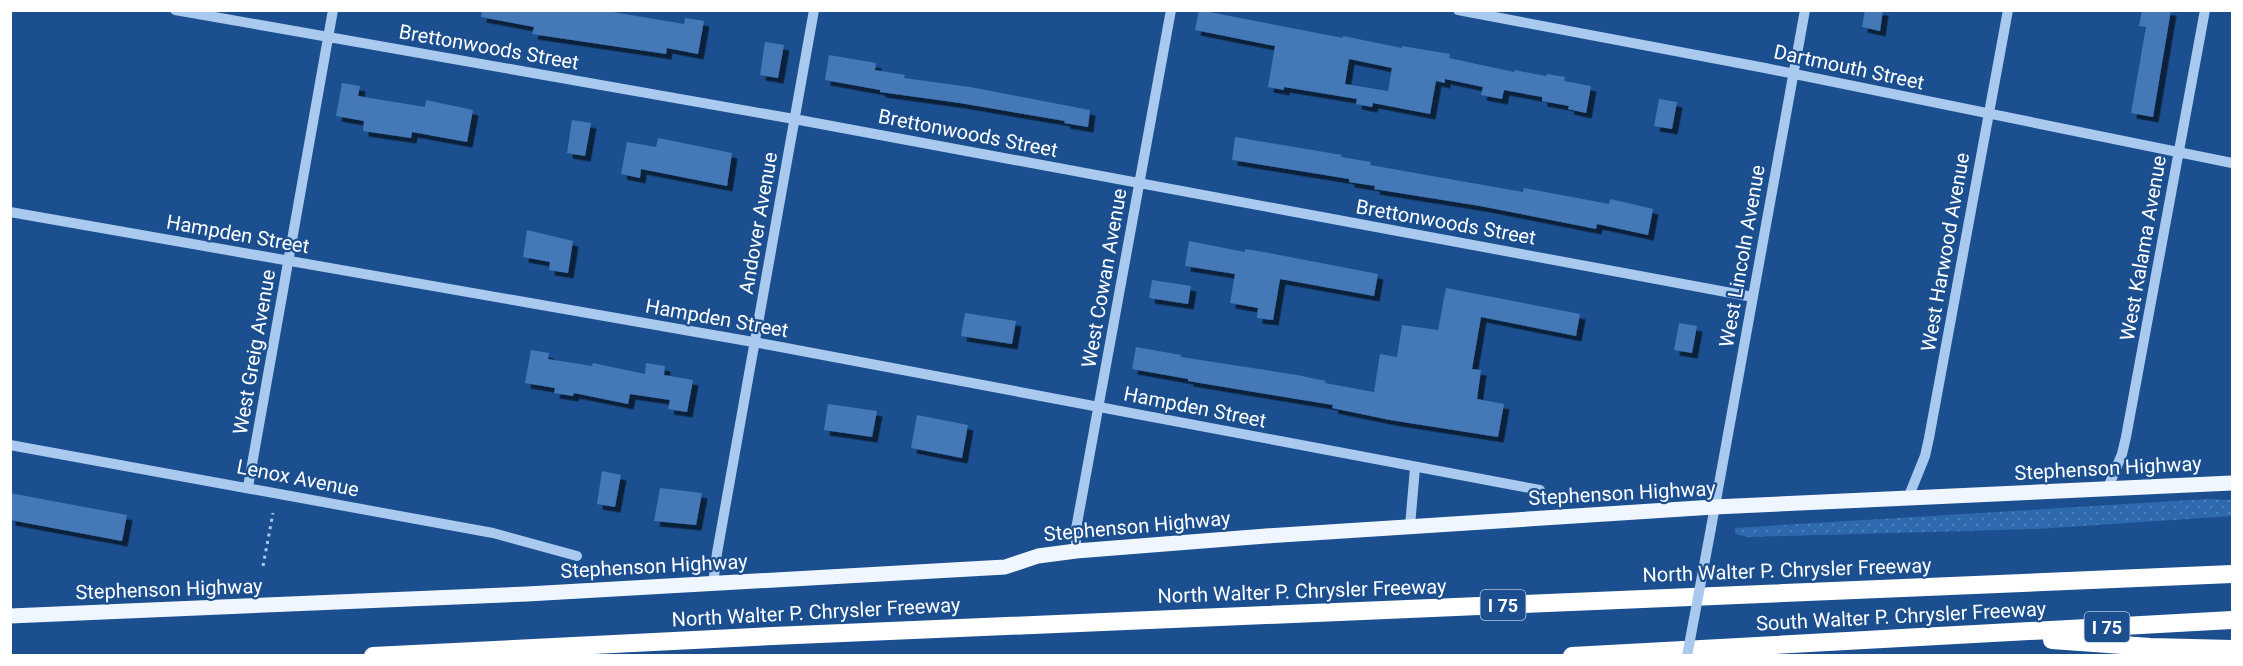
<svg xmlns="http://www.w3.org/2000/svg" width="2243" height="666" font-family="Roboto,sans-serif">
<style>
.grass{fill:url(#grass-dots)}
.building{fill:#4478b7;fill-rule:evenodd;filter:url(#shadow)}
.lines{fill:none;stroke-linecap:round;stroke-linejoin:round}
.path{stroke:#a9c9ee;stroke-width:3;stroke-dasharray:3 4.5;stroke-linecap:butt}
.minor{stroke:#a9c9ee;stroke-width:10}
.major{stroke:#f0f6ff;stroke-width:15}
.highway{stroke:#fff;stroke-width:18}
.minor-bridge{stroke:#a9c9ee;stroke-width:10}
.labels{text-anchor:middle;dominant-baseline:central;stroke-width:4.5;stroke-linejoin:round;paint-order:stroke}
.shield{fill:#1b4f8f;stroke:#bbcadd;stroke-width:1.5}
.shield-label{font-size:18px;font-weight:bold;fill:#fff}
.street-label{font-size:20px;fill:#fff;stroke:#1b4f8f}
</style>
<defs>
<pattern id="grass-dots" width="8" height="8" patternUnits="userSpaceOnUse" patternTransform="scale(1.5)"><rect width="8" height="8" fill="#2e69ad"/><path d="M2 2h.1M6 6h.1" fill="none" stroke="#4d80b9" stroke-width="1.8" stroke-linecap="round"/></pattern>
<filter id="shadow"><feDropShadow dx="5.5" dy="5.5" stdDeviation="0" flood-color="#0009"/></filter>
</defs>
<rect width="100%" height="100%" fill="#1b4f8f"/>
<path class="grass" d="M2208,499L2232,500V516L2038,529L1747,537L1735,534V528Z"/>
<path class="building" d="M482,10H601L684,24L685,18L704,21L698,54L667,48L666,54L532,34L534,27L481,17Z
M1199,10L1343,38V36L1402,48V46L1450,54L1449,58L1514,72L1515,70L1546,76L1547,74L1565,77L1564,81L1591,86L1586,113L1568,109L1569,106L1542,101V97L1504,90L1502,99L1481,95L1483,87L1445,79V83L1436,81L1430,114L1373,103L1372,107L1356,104L1357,99L1284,87V90L1268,87L1275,46L1195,30ZM1349,59L1392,68L1388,91L1345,84Z
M1865,10H1883L1880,31L1862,27Z
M2142,10H2171L2153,117L2131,113L2146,27L2139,26Z
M765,42L784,45L778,78L760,75Z
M829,55L876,63L875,70L905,75L904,78L970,87L1090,110L1088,127L1064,123L1065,121L960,103L880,92V90L825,80Z
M342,83L360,86L358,96L425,107L426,100L473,110L467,142L412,132L411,138L363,131L364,121L336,116Z
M1659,99L1677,102L1672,129L1654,126Z
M572,120L591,123L585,156L567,153Z
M1235,137L1342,155L1341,157L1371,162L1370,165L1523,192L1524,188L1609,204L1610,199L1628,203L1653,209L1648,235L1597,224L1596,229L1480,206L1374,189L1375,186L1349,182V179L1232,160Z
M658,138L732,153L727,186L641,169L640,178L621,174L627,142L656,147Z
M527,230L573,241L568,273L549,270L550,262L523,257Z
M1189,241L1245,252V249L1264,252L1378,274L1374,296L1280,279L1273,320L1257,318L1258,308L1230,303L1235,274L1185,266Z
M1152,280L1191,286L1188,304L1149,298Z
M1446,288L1580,314L1576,336L1481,317L1472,369L1481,370L1477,399L1504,404L1498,437L1390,420L1332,408L1333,405L1188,381V379L1132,369L1136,347L1181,355V357L1297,375L1326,381L1325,383L1374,392L1380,354L1397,357L1402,325L1438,330Z
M965,313L1016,321L1012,344L961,336Z
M1679,323L1697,326L1692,353L1674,350Z
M531,350L549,353L548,359L592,366L593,363L645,374L646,363L665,366L664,375L693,380L687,412L668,409L670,400L630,394L628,404L574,393L573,396L554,393L555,388L525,383Z
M828,404L877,411L872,437L824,430Z
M917,415L968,425L962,458L911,448Z
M602,471L621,475L615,507L597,504Z
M660,488L702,493L696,525L654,521Z
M10,493L127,515L122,541L10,520Z"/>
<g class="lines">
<path class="path" d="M263,566L273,513"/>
<path class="minor" d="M175,10L794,119L1753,297
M1458,10L1765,68L2232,163
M10,212L770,345L1540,490
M10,445L493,533L577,556
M248,487L333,10
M2107,490L2122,454L2126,437L2205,10
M1908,498L1925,456L1929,438L2008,10
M1410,526L1415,468
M1711,528L1805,10
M1076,551V529L1171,10
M713,584L717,553L814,10"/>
<path class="major" d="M10,616L527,594L1005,567L1038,556L1076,551L1266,536L1714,507L2232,483"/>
<path class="highway" d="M2052,640L2150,647L2232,649
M373,656L773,636L2232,574
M1572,656L2232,620"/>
<path class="minor-bridge" d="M1687,656L1711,528"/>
</g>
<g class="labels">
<g class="shield">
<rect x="1480.5" y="590" width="45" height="30" rx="4.5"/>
<rect x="2084.5" y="612" width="45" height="30" rx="4.5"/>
</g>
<g class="shield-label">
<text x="1503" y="605">I 75</text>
<text x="2107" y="627">I 75</text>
</g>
<g class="street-label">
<text transform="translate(489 47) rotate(10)">Brettonwoods Street</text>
<text transform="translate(1849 67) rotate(12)">Dartmouth Street</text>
<text transform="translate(968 133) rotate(11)">Brettonwoods Street</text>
<text transform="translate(1446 222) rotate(10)">Brettonwoods Street</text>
<text transform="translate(758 223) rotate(-80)">Andover Avenue</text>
<text transform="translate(238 234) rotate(10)">Hampden Street</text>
<text transform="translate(2143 248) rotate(-80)">West Kalama Avenue</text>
<text transform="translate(1945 252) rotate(-80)">West Harwood Avenue</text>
<text transform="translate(1742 256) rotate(-80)">West Lincoln Avenue</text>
<text transform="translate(1104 278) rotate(-80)">West Cowan Avenue</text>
<text transform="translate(717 318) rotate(10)">Hampden Street</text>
<text transform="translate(254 352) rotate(-80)">West Greig Avenue</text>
<text transform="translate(1195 407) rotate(11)">Hampden Street</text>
<text transform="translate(2108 468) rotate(-3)">Stephenson Highway</text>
<text transform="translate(298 478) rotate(11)">Lenox Avenue</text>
<text transform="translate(1622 493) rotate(-3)">Stephenson Highway</text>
<text transform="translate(1137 526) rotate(-5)">Stephenson Highway</text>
<text transform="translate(654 566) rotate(-3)">Stephenson Highway</text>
<text transform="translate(1787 570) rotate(-2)">North Walter P. Chrysler Freeway</text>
<text transform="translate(169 589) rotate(-2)">Stephenson Highway</text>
<text transform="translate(1302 591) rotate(-2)">North Walter P. Chrysler Freeway</text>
<text transform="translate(816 612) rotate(-3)">North Walter P. Chrysler Freeway</text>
<text transform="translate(1901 616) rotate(-3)">South Walter P. Chrysler Freeway</text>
</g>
</g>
<rect width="2243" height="666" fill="none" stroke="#ffffff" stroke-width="24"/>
</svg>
